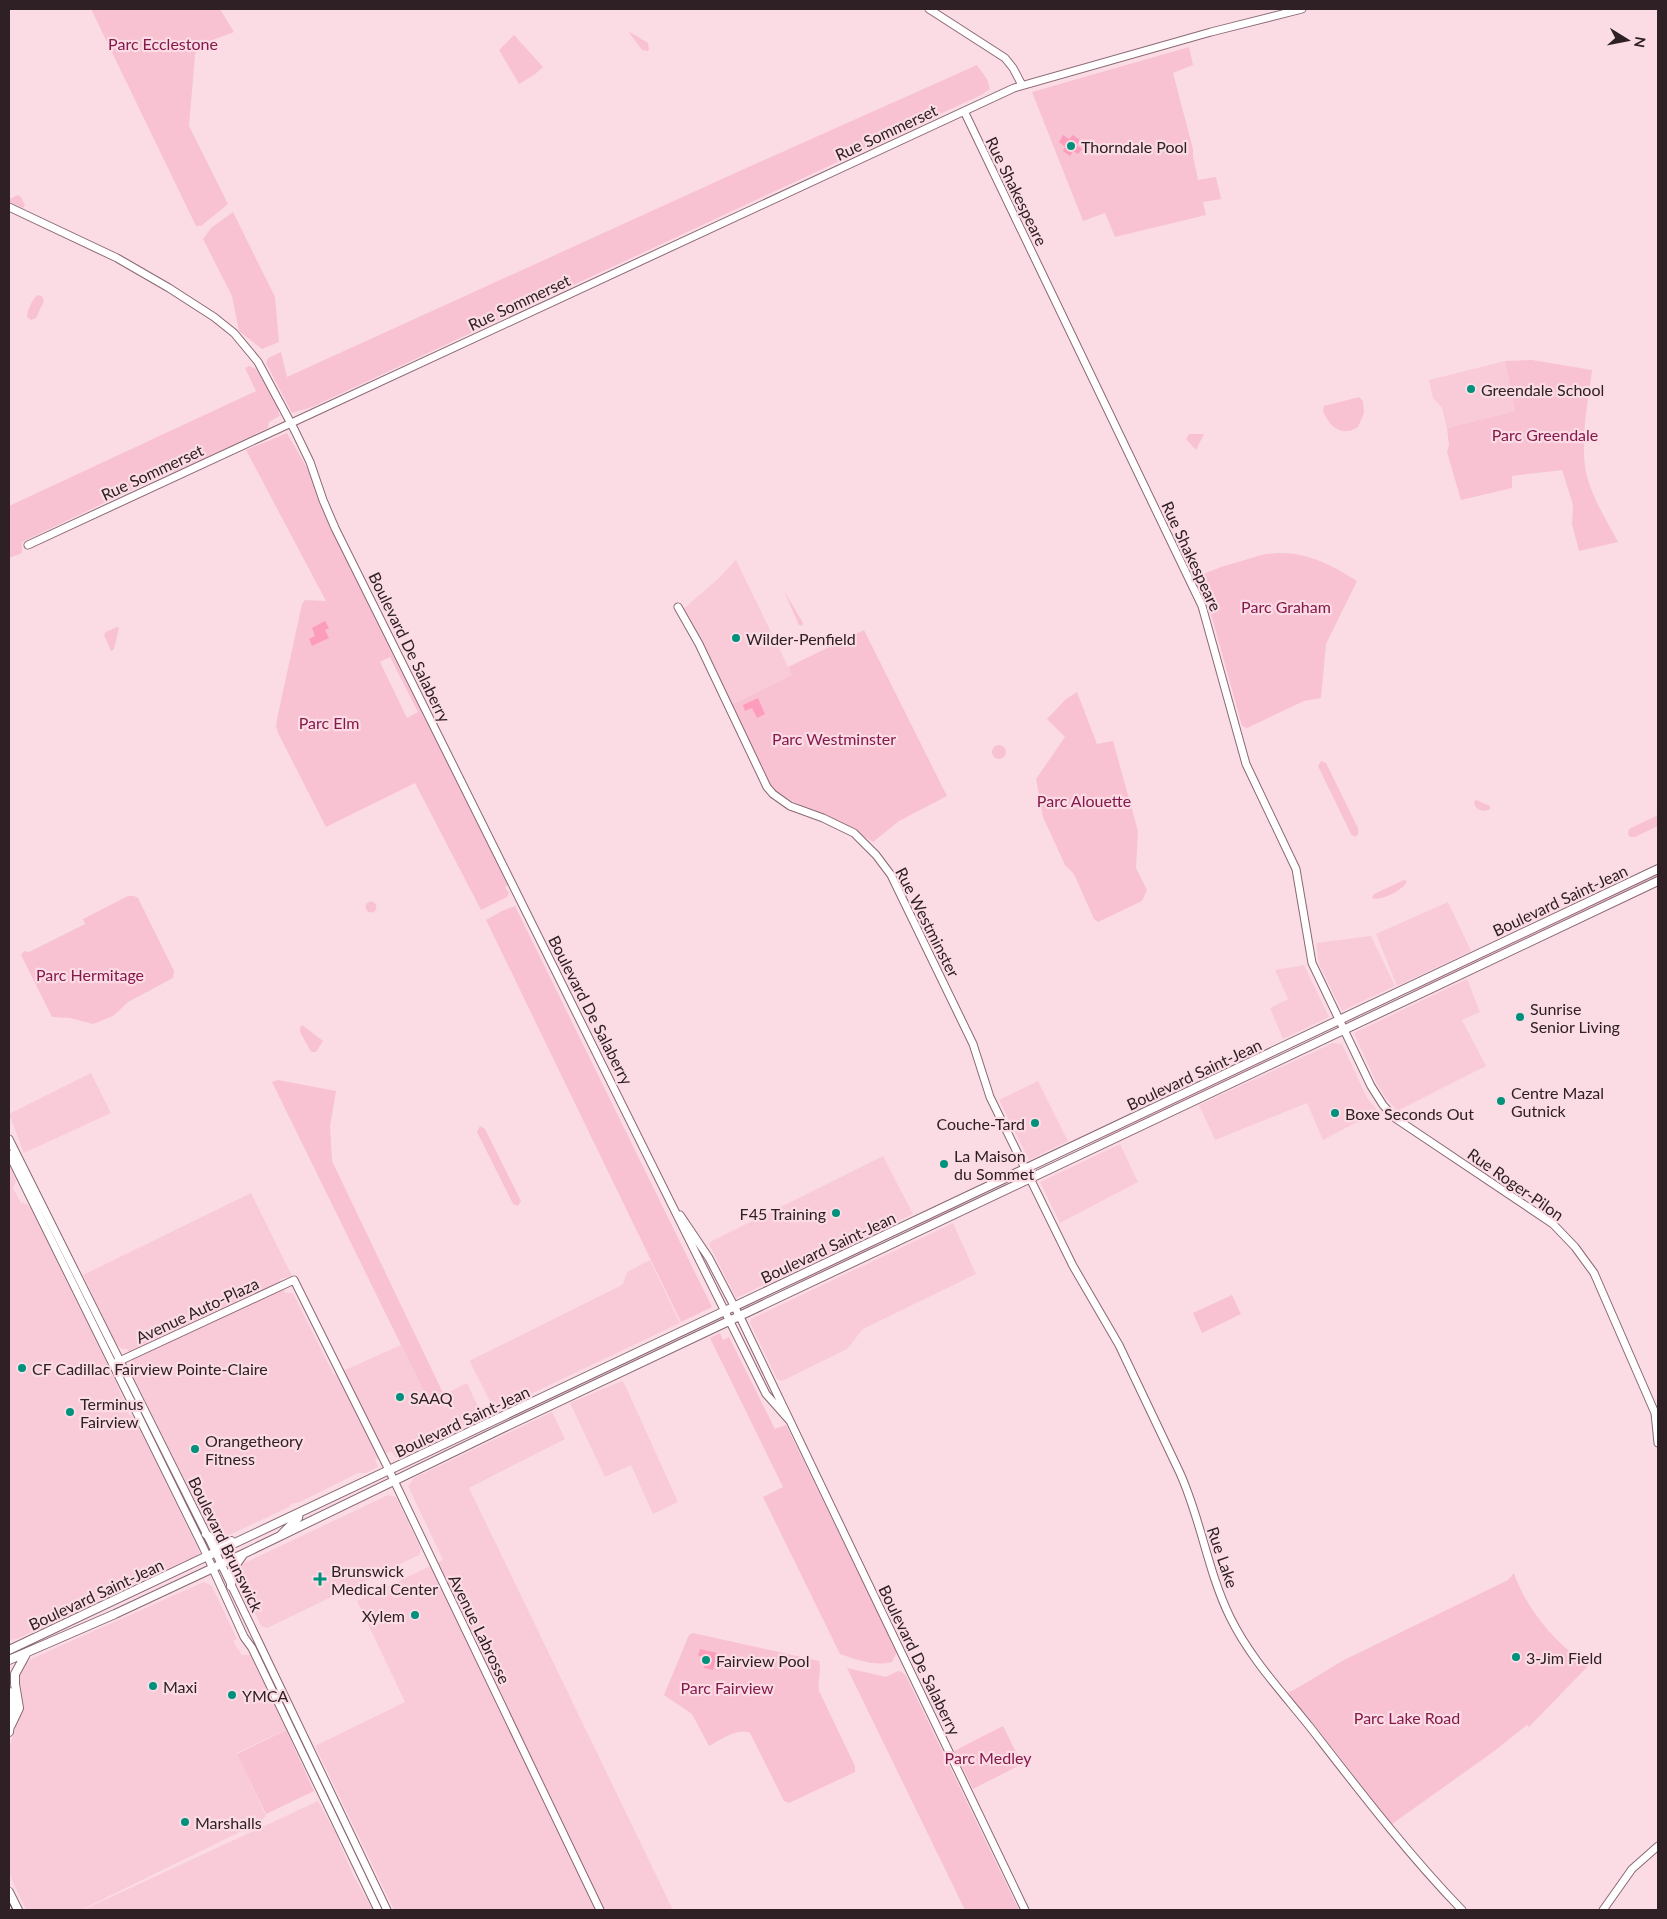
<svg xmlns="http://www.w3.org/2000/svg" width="1667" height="1919" font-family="Lato,sans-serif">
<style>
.built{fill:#f9cbd9}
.green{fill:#f8c2d3;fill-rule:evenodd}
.water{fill:#fc9dbd}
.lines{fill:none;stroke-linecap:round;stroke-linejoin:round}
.tertiary-casing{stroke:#8a6873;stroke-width:9}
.secondary-casing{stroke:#8a6873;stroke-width:10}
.tertiary{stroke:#fff;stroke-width:7}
.secondary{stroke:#fff;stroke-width:8}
.tram{stroke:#534248;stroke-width:1}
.poi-dot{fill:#00917c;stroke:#fbdce5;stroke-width:2}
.labels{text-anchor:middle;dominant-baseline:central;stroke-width:4.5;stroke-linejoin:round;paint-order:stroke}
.park-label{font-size:16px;fill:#86194b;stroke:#fbdce5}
.street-label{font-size:16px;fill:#2e2025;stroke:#fbdce5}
.poi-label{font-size:16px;fill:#2e2025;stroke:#fbdce5;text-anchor:start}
</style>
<rect width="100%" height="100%" fill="#fbdce5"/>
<path class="built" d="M1505,361L1515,411L1447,428L1442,408L1433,398L1429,380Z
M736,560L792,675L731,705L683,609L718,579Z
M1448,902L1471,951L1397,986L1376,934Z
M1371,936L1395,986L1342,1011L1319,964L1316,943Z
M1304,965L1329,1017L1283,1039L1270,1008L1288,999L1275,970Z
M1467,979L1480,1012L1462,1020L1486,1066L1397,1111L1386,1098L1377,1084L1354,1033Z
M1333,1043L1342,1044L1367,1098L1378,1111L1323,1140L1307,1103L1215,1140L1199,1105Z
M91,1073L111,1113L24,1153L9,1114Z
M1038,1081L1068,1141L1029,1160L999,1100Z
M1120,1144L1138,1182L1060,1223L1040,1182Z
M883,1156L913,1214L736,1298L709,1244L712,1241Z
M9,1164L16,1181L13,1188L21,1203L27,1204L31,1209L115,1380L129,1414L134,1418L139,1428L138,1429L140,1430L200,1553L195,1557L184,1561L110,1595L19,1638L9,1641Z
M251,1193L292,1276L280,1279L285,1293H293L334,1375L401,1345L429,1402L467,1383L483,1417L396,1458L391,1451L375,1460L378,1467L366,1473H358L300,1502L291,1504L289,1507L225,1537H218L213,1536L129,1368L134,1363L127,1349H122L117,1345L83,1275Z
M953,1223L976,1274L863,1329L847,1349L782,1381L777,1379L750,1323L751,1319Z
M650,1260L680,1323L495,1411L470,1362L471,1360L618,1287L623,1284L627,1272Z
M622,1381L625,1385L678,1502L653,1514L631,1465L605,1477L570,1403Z
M552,1412L565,1439L469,1488L673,1910H394L315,1746L405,1702L357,1601L443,1560L408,1486L414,1478Z
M388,1495L396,1497L421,1549L419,1555L267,1628L261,1626L237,1575L240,1565Z
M204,1582L212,1586L237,1639L233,1641L242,1655H250L287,1729L237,1753L266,1816L258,1823L81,1910H26L9,1873V1748L21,1712L22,1701L18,1683V1675L22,1666L31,1659Z
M318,1801L335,1832L353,1875L373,1910H83Z"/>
<path class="green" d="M91,9H220L234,32L199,45L195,55L189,126L228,204L201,226H196Z
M628,31L648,43L649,50L647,51L642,50Z
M514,35L543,67L534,75L519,84L499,50Z
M1189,47L1193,65L1173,73L1193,149V156L1198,180L1216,177L1221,199L1203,202L1206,215L1115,237L1105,213L1083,221L1032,92Z
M977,65L987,79L990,89L981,95L312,407L292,413L266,363L268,358L281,352L287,377L744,169Z
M18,195L21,197L25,205L23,208L9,202V199Z
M233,212L275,297L279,342L262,349L239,331L232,296L203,239L211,228Z
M37,295L42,296L44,301L36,318L31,320L27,317C27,311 32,300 37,295Z
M1532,360L1592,370C1588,402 1581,435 1585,467C1589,493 1606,519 1618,542L1579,551L1572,524L1573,505L1562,470L1512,476V488L1461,500L1447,452L1449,445L1447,428L1515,411L1505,361Z
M249,366L256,369L278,406L279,415H281L269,422L268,428L172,473L171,471L22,542V553L9,558V506L256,391L245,368Z
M1359,397L1363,401L1364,413L1358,427C1342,437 1330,428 1323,411L1324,406Z
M287,433L310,473L322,506L509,884L505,887L509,893L507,897L481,910L415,783L326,827L278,733L276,726L277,719L302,604L305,600L326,601L246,450ZM390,657L418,712L407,718L380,662Z
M1189,434H1204L1196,450L1186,439Z
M1280,553C1310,553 1333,566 1357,581L1326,644L1321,698L1304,701L1247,728L1242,726L1208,603L1198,581L1201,575L1221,567L1265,554Z
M784,591L803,623L802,626L799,625Z
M117,627L119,628L114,649L111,651L104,635L106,632Z
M864,630L947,796L899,821L873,842C859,834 846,825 832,818C809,807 785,802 767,783L731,705L792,675L788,667Z
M1077,692L1097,744L1113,741L1138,831L1136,868L1147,890L1142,901L1098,922L1094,919L1074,874L1065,865L1043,817L1036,779L1065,737L1047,719L1066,699Z
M992 752a7 7 0 1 1 14 0a7 7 0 1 1-14 0Z
M1321,761L1326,763L1358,828V834L1355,837L1351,834L1318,766Z
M1476,800L1490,806V809C1484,813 1475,810 1474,802Z
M1658,815V826L1635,837H1630L1628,834L1629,829Z
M1658,873V876L1653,879L1399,999L1427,983Z
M1404,880L1407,881C1404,890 1380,902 1372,898L1374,894Z
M128,896H134L138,898L174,971L173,978L128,1002L113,1016L93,1024L70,1018L52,1017L21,955L24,951L29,952L85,924L83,919Z
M365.5 907a5.5 5.5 0 1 1 11 0a5.5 5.5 0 1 1-11 0Z
M515,906L712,1307L681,1322L486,920L502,911Z
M302,1025L323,1041L316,1052H312L310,1050L300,1032V1028Z
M1284,1051L1253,1069L1085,1147L1109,1134Z
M278,1080L336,1091L330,1126L332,1161L444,1395L429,1402L272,1082Z
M480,1126L485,1129L521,1201L518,1206L513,1204L477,1132Z
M971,1200L950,1212L916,1229L914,1226Z
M882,1241L866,1252L784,1290L814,1273Z
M1232,1295L1241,1314L1202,1333L1193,1313Z
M720,1333L723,1340L729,1337L775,1429L786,1425L897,1652L892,1662C875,1667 855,1659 840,1654L763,1497L783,1487L710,1338Z
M1514,1573C1526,1609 1557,1646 1589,1665L1529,1727L1527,1725L1493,1752L1392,1824L1305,1713L1284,1694L1294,1690L1344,1660L1508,1580Z
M693,1633L819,1661C822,1671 817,1681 819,1691L855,1766V1772L789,1803L784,1801L750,1733C738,1727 720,1740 709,1746L692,1714L664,1695L689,1635Z
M847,1668L886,1677L898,1671L902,1672L906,1676L1019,1910H965Z
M1003,1726L1022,1764L973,1789L954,1751Z
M286,1730L314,1791L266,1814L237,1754Z"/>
<path class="water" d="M1063,135L1069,139L1073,135L1080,140L1077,145L1082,149L1078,154L1073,151L1070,156L1063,151L1065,147L1059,142Z
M325,621L329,628L325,630L329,638L312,646L309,639L315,636L312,628Z
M758,698L765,714L757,718L752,708L745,711L743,705Z
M700,1649L717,1653L713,1670L704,1668L706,1657L698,1656Z"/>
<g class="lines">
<g class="tertiary-casing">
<path id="tertiary" d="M929,9L1005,58L1013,68L1022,85
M964,111L1202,606L1246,764L1296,869L1312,963L1371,1086L1383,1105L1395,1118L1553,1224L1575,1247L1594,1273L1655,1413L1658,1443
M9,207L117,258L169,288L214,317L234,333L258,362L295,431L310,462L323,500L335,528L766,1394L790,1421
M28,545L1014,88L1211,32L1302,9
M678,607L699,644L767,787L773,794L790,806L823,818L854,833L876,855L891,875L973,1044L990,1097L1073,1266L1119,1345L1179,1471C1201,1518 1207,1570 1230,1617C1250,1658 1282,1692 1310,1727C1359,1790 1407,1853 1462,1910
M9,1139L213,1547L387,1910
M9,1154L203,1547L244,1637L252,1648L378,1910
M680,1215L709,1258L742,1321L1025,1910
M113,1364L294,1280L387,1466L600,1910
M1603,1910L1632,1869L1658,1846"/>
</g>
<g class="secondary-casing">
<path id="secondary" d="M206,1534L217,1543L231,1541
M282,1534L298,1518L299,1513
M231,1586L232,1570L242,1556
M9,1650L1658,869
M9,1660L115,1614L243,1554L505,1427L1658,881
M9,1692L12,1712L9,1732
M11,1725L19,1708L15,1684V1674L26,1654
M9,1892L18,1910"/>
</g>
<use href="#tertiary" class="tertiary"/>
<use href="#secondary" class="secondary"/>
<path class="tram" d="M9,1902L13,1910"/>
</g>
<g class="poi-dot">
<circle cx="1071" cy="146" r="5"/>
<circle cx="1471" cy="389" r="5"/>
<circle cx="736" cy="638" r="5"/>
<circle cx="1520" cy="1017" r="5"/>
<circle cx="1501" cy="1101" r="5"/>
<circle cx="1335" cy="1113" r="5"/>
<circle cx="1035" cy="1123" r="5"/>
<circle cx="944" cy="1164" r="5"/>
<circle cx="836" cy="1213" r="5"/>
<circle cx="22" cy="1368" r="5"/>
<circle cx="400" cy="1397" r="5"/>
<circle cx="70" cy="1412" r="5"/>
<circle cx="195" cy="1449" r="5"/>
<path d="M317.5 1571.5h5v5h5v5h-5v5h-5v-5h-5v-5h5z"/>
<circle cx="415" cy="1615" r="5"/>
<circle cx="1516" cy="1657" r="5"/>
<circle cx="706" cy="1660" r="5"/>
<circle cx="153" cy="1686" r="5"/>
<circle cx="232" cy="1695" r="5"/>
<circle cx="185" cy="1822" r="5"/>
</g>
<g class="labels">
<g class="park-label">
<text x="163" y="43">Parc Ecclestone</text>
<text x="1545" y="434">Parc Greendale</text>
<text x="1286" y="606">Parc Graham</text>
<text x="329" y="722">Parc Elm</text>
<text x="834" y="738">Parc Westminster</text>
<text x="1084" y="800">Parc Alouette</text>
<text x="90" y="974">Parc Hermitage</text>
<text x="727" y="1687">Parc Fairview</text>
<text x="1407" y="1717">Parc Lake Road</text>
<text x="988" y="1757">Parc Medley</text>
</g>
<g class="street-label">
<text transform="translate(886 132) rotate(-25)">Rue Sommerset</text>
<text transform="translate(1017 191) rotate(64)">Rue Shakespeare</text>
<text transform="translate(519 302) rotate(-25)">Rue Sommerset</text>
<text transform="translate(152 472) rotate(-25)">Rue Sommerset</text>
<text transform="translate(1192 556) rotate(65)">Rue Shakespeare</text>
<text transform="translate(410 647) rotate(64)">Boulevard De Salaberry</text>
<text transform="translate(1560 900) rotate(-25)">Boulevard Saint-Jean</text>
<text transform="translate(928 922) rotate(63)">Rue Westminster</text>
<text transform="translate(591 1010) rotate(63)">Boulevard De Salaberry</text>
<text transform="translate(1194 1074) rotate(-25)">Boulevard Saint-Jean</text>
<text transform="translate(1516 1184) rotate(35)">Rue Roger-Pilon</text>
<text transform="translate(828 1247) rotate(-25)">Boulevard Saint-Jean</text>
<text transform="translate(197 1310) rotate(-25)">Avenue Auto-Plaza</text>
<text transform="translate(462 1421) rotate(-25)">Boulevard Saint-Jean</text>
<text transform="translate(226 1544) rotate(64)">Boulevard Brunswick</text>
<text transform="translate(1223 1557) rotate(71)">Rue Lake</text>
<text transform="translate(96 1594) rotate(-25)">Boulevard Saint-Jean</text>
<text transform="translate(480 1629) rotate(64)">Avenue Labrosse</text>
<text transform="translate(920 1660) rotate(64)">Boulevard De Salaberry</text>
</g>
<g class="poi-label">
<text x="1081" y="146">Thorndale Pool</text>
<text x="1481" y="389">Greendale School</text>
<text x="746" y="638">Wilder-Penfield</text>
<text x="1530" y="1008">Sunrise<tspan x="1530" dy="18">Senior Living</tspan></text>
<text x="1511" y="1092">Centre Mazal<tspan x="1511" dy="18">Gutnick</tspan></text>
<text x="1345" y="1113">Boxe Seconds Out</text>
<text x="1025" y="1123" text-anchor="end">Couche-Tard</text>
<text x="954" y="1155">La Maison<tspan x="954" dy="18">du Sommet</tspan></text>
<text x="826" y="1213" text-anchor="end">F45 Training</text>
<text x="32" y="1368">CF Cadillac Fairview Pointe-Claire</text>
<text x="410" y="1397">SAAQ</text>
<text x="80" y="1403">Terminus<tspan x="80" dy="18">Fairview</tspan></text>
<text x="205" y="1440">Orangetheory<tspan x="205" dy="18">Fitness</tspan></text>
<text x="331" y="1570">Brunswick<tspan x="331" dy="18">Medical Center</tspan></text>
<text x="405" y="1615" text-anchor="end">Xylem</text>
<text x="1526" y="1657">3-Jim Field</text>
<text x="716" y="1660">Fairview Pool</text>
<text x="163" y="1686">Maxi</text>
<text x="242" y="1695">YMCA</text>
<text x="195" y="1822">Marshalls</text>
</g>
</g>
<rect width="1667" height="1919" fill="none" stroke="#2e2025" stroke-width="20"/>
<g transform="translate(1627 40) rotate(100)" stroke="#fbdce5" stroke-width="4" paint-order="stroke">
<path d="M0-4L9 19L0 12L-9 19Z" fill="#2e2025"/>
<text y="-8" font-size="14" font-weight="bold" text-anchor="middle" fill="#2e2025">N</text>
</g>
</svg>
